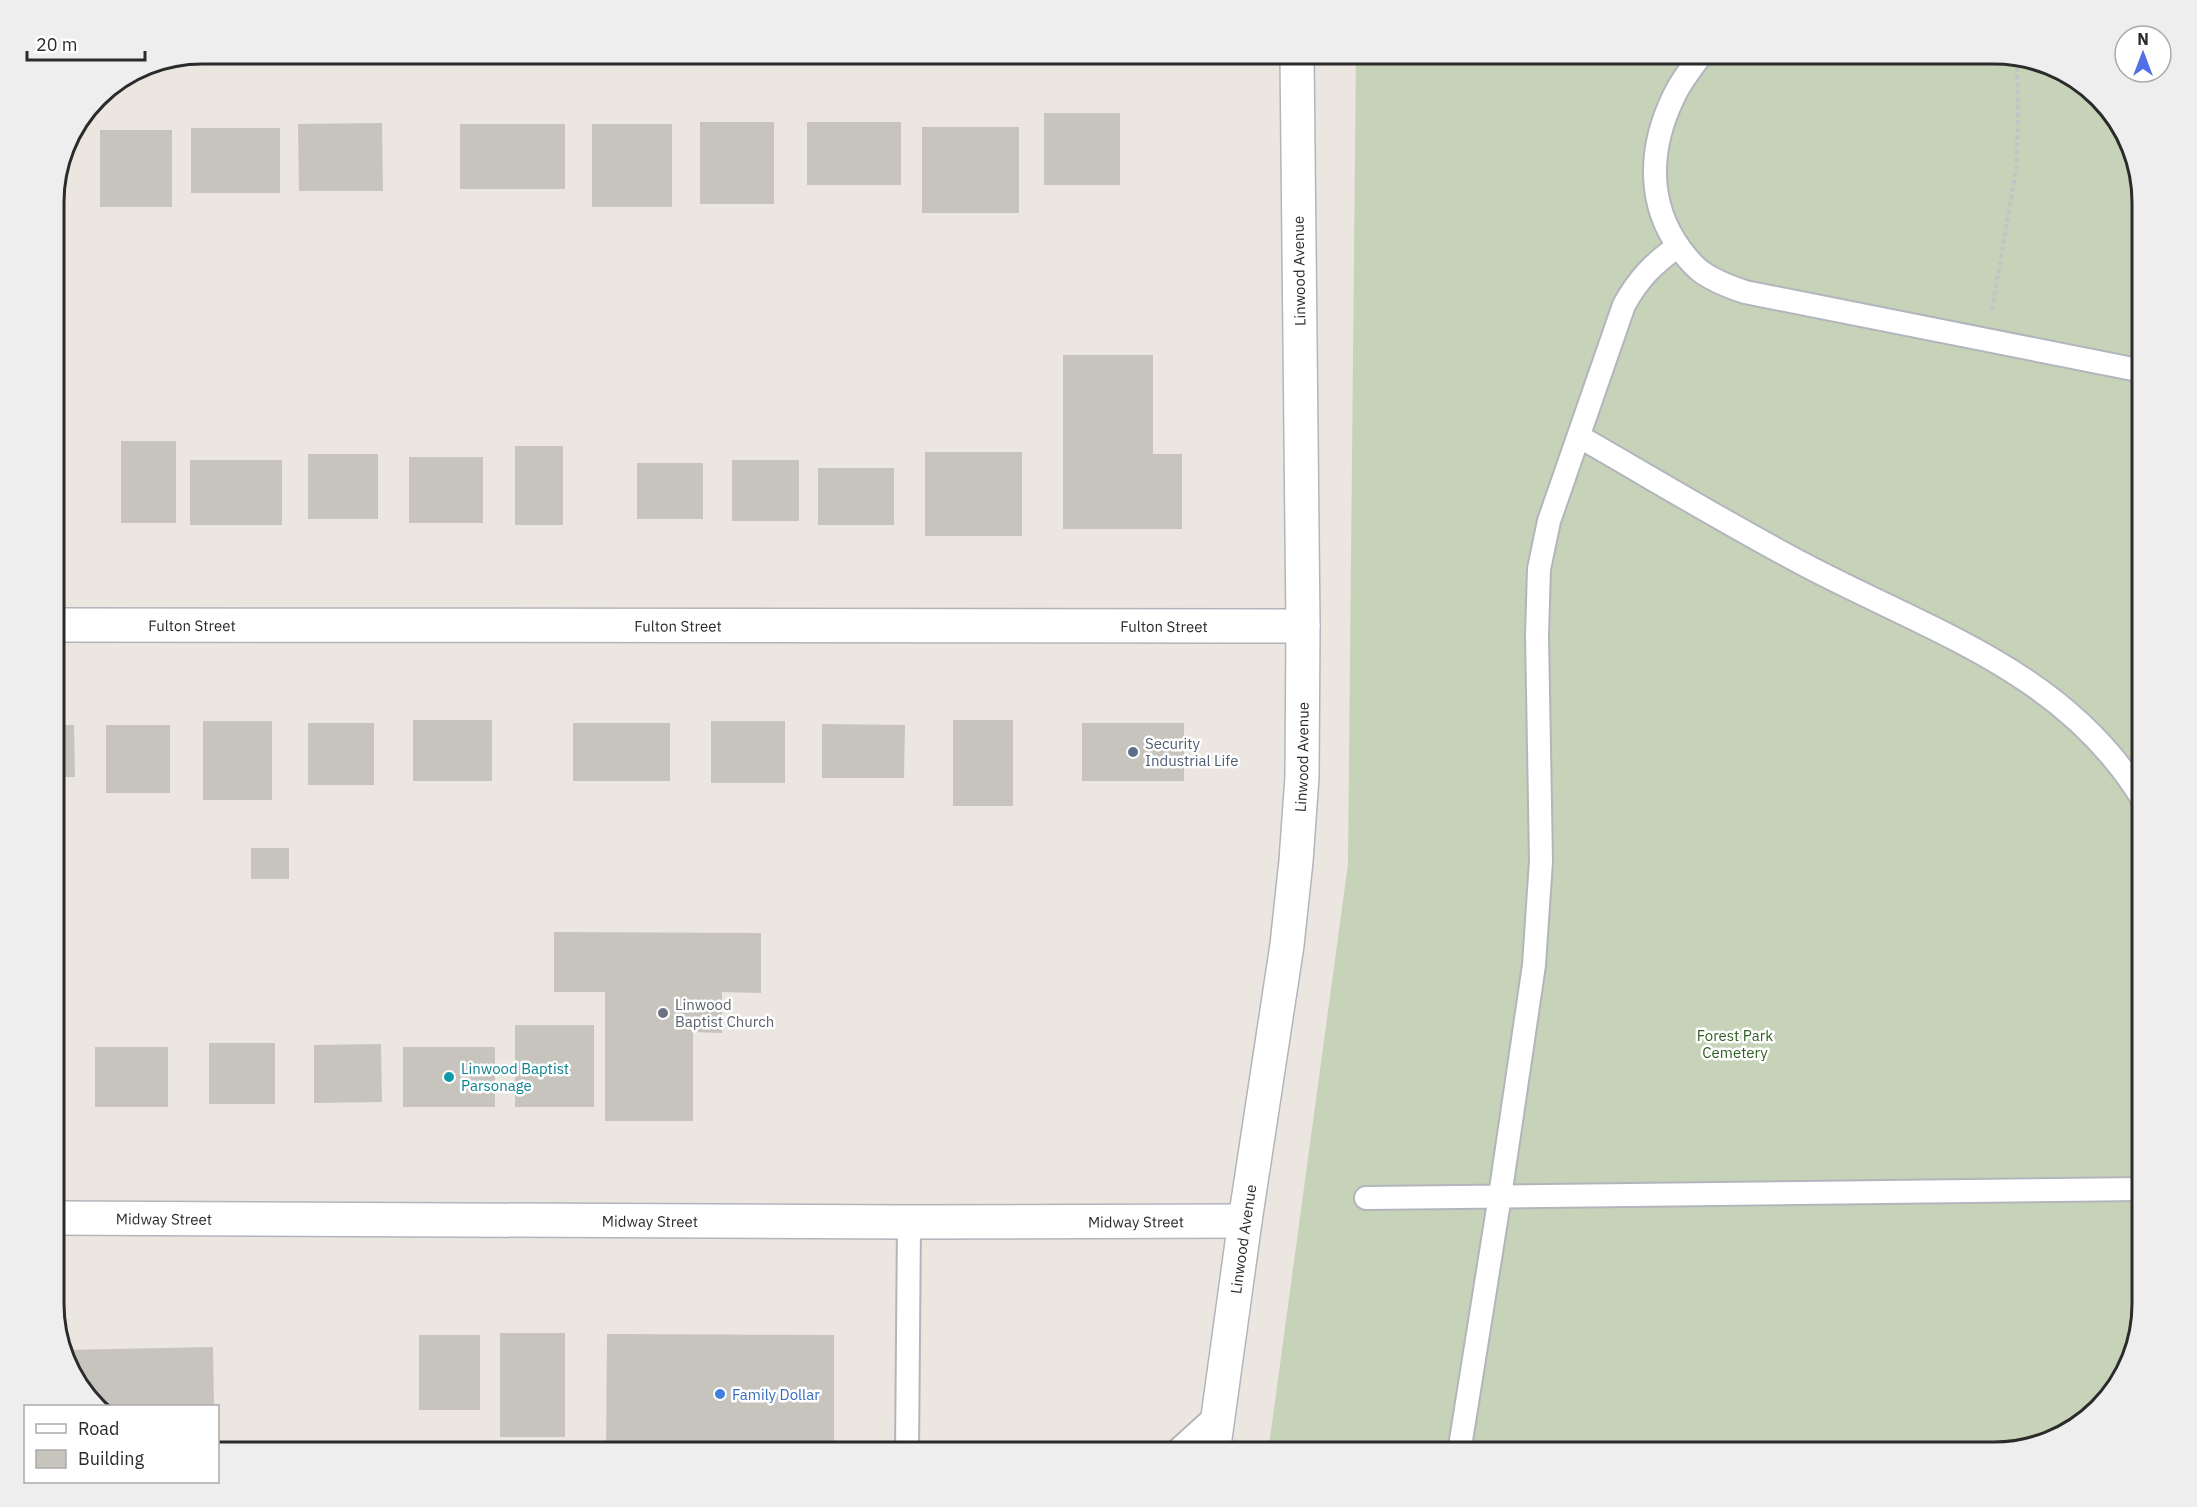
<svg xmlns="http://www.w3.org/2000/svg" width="2197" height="1507" font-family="'IBM Plex Sans',sans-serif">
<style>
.cemetery{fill:#c6d3b8}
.building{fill:#c7c4bd}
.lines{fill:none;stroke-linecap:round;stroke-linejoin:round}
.lane-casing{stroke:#b3b5bd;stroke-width:26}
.street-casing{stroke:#b3b5bd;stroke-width:36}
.secondary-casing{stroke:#b3b5bd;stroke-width:36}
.path{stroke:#c4c4c4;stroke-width:4;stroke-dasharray:4.5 3;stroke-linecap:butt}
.lane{stroke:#fff;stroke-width:22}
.street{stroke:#fff;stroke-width:33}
.secondary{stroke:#fff;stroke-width:33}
.service-dot{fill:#5c6f8a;stroke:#fff;stroke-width:2}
.worship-dot{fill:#6b7280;stroke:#fff;stroke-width:2}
.culture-dot{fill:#0f9aa8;stroke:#fff;stroke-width:2}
.shop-dot{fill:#3f7fe0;stroke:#fff;stroke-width:2}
.labels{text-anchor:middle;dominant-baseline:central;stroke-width:5;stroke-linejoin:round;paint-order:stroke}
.street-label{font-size:15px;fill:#2b2b2b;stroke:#fff}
.service-label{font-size:15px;fill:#4e5e75;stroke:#fff;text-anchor:start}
.worship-label{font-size:15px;fill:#5b616d;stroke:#fff;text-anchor:start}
.park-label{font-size:15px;fill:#306023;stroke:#fff}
.culture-label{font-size:15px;fill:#0d838f;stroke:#fff;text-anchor:start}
.shop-label{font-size:15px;fill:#366cbe;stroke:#fff;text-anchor:start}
.rim{fill:none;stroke:#2b2b2b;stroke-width:3}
</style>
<rect width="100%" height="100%" fill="#ebe6df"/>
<path class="cemetery" d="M1356,54H1995L2077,79L2123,128L2143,202V1305L2118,1387L2069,1433L1995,1453H1268L1348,864Z"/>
<path class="building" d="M1044,113H1120V185H1044Z
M700,122H774V204H700Z
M807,122H901V185H807Z
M382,123L383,191H299L298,124Z
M460,124H565V189H460Z
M592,124H672V207H592Z
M922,127H1019V213H922Z
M191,128H280V193H191Z
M100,130H172V207H100Z
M1063,355H1153V454H1182V529H1063Z
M121,441H176V523H121Z
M515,446H563V525H515Z
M925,452H1022V536H925Z
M308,454H378V519H308Z
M409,457H483V523H409Z
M190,460H282V525H190Z
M732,460H799V521H732Z
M637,463H703V519H637Z
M818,468H894V525H818Z
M413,720H492V781H413Z
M953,720H1013V806H953Z
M203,721H272V800H203Z
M711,721H785V783H711Z
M308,723H374V785H308Z
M573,723H670V781H573Z
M1082,723H1184V781H1082Z
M822,724L905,725L904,778H822Z
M54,725H74L75,777H54Z
M106,725H170V793H106Z
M251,848H289V879H251Z
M554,932L761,933V993L722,992V1033L693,1032V1121H605V992H554Z
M515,1025H594V1107H515Z
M209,1043H275V1104H209Z
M381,1044L382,1102L314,1103V1045Z
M95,1047H168V1107H95Z
M403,1047H495V1107H403Z
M500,1333H565V1437H500Z
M607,1334L834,1335V1453H606Z
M419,1335H480V1410H419Z
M213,1347L214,1406H100L74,1379L65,1350Z"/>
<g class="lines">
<g class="lane-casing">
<path id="lane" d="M1702,54C1692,67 1681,81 1674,96C1649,147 1646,203 1681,250C1687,258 1694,267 1703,273C1716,282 1730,287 1745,292L2143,371
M1580,437C1655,480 1729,525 1805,565C1930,631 2066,672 2143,800
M1366,1198L2143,1189
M907,1453L909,1222
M1175,1453L1218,1414
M1459,1453L1500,1196L1534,965L1541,861L1537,635L1539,569L1549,521L1624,305C1639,278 1653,264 1678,246"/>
</g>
<g class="street-casing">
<g id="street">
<path id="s1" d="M54,625L1303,626"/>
</g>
</g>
<g class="secondary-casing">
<g id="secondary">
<path id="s2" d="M54,1218L909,1222L1245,1221"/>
<path id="s3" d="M1213,1453L1245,1221L1287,945L1296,861L1302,777L1303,626L1297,54"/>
</g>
</g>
<path class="path" d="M1992,310L2016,170L2018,124L2017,61"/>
<use href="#lane" class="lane"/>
<use href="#street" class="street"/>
<use href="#secondary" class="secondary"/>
</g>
<circle class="service-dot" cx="1133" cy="752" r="6"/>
<circle class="worship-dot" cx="663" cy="1013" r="6"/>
<circle class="culture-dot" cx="449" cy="1077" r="6"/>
<circle class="shop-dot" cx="720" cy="1394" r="6"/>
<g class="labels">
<g class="street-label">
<text transform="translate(1299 271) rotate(-91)">Linwood Avenue</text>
<text stroke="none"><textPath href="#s1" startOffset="138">Fulton Street</textPath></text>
<text stroke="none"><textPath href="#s1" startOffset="624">Fulton Street</textPath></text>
<text stroke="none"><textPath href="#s1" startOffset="1110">Fulton Street</textPath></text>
<text stroke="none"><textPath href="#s3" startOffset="702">Linwood Avenue</textPath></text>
<text stroke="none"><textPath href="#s2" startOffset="110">Midway Street</textPath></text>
<text stroke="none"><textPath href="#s2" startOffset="596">Midway Street</textPath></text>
<text stroke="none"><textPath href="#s2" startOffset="1082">Midway Street</textPath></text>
<text stroke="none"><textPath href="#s3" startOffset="216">Linwood Avenue</textPath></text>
</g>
<g class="service-label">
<text x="1145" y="743">Security<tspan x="1145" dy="17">Industrial Life</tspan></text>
</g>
<g class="worship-label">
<text x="675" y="1004">Linwood<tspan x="675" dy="17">Baptist Church</tspan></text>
</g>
<g class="park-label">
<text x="1735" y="1035">Forest Park<tspan x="1735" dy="17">Cemetery</tspan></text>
</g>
<g class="culture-label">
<text x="461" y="1068">Linwood Baptist<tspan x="461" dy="17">Parsonage</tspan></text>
</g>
<g class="shop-label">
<text x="732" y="1394">Family Dollar</text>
</g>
</g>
<path d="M0 0H2197V1507H0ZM202 64H1994A138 138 0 0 1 2132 202V1304A138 138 0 0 1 1994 1442H202A138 138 0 0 1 64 1304V202A138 138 0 0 1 202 64Z" fill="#eee" fill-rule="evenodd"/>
<path class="rim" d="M202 64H1994A138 138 0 0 1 2132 202V1304A138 138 0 0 1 1994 1442H202A138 138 0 0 1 64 1304V202A138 138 0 0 1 202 64Z"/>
<rect x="24" y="1405" width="195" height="78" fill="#ffffff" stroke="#aaaaaa" stroke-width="1.5"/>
<rect x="36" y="1424" width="30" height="9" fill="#ffffff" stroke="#aaaaaa" stroke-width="1.5"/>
<text x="78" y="1435" font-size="18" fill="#2b2b2b">Road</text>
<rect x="36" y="1450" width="30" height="18" fill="#c7c4bd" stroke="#aaaaaa" stroke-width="1.5"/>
<text x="78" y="1465" font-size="18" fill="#2b2b2b">Building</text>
<g transform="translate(2143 54)"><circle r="28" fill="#ffffff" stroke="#aaaaaa" stroke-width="1.5"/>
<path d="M0-4.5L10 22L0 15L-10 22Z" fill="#536fe5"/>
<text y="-9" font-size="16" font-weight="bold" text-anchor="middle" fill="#2b2b2b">N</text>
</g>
<path d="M27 51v9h118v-9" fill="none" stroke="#2b2b2b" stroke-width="3"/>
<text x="36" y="51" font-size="18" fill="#2b2b2b" stroke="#ffffff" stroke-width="4.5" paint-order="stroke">20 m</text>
</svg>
